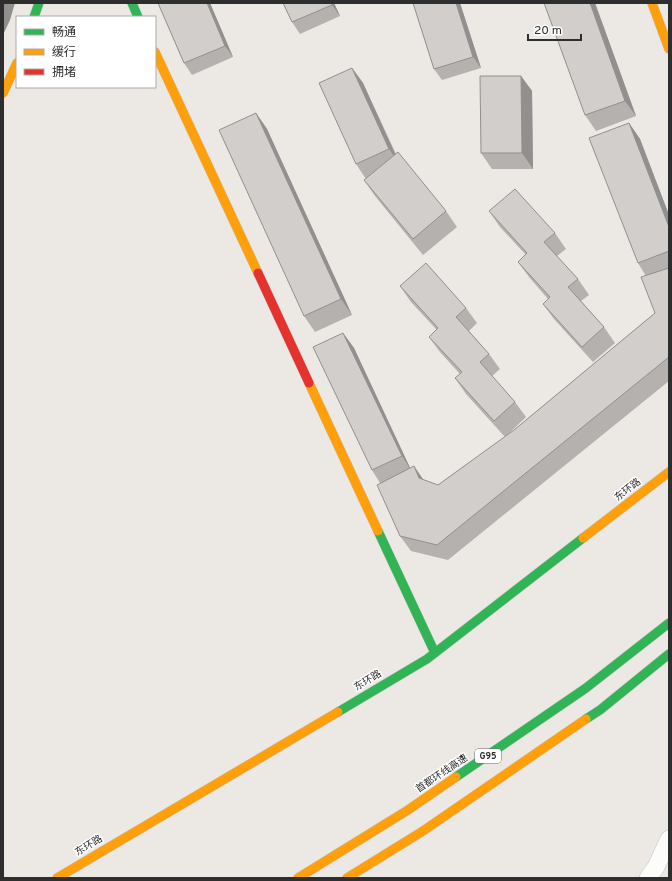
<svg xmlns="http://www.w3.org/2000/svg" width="672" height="881" font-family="Overpass,'Noto Sans SC',sans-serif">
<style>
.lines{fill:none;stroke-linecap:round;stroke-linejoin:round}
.street-casing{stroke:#c5c4c5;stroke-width:18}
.fast-casing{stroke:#c5c4c5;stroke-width:10}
.slow-casing{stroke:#c5c4c5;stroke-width:10}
.jam-casing{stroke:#c5c4c5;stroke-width:10}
.street{stroke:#fcfcfb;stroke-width:17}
.fast{stroke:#30b455;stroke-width:9}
.slow{stroke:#ff9f0a;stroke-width:9}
.jam{stroke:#e5322d;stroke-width:9}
.wall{fill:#b4b1af}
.shaded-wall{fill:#92908e}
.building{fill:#d1cecb;stroke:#92908e}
.labels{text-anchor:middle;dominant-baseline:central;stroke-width:3;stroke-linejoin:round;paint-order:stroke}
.shield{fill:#fff;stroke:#6d6d6d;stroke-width:1}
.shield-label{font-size:9px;font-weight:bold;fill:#2e2e2e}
.street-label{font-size:10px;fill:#2e2e2e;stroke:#fff}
</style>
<rect width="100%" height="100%" fill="#ece8e4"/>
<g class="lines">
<g class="street-casing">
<path id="street" d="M648,878L656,867L669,839"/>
</g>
<g class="fast-casing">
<path id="fast" d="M132,3L138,17
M34,17L39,3
M378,531L435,653
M338,712L427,659L583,538
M586,719L600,710L669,654
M456,777L586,688L669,623"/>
</g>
<g class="slow-casing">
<path id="slow" d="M652,3L669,49
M155,52L258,273
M3,93L17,63
M309,383L378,531
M583,538L669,472
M57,878L338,712
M298,878L408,810L456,777
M347,878L423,831L586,719"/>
</g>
<g class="jam-casing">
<path id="jam" d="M258,273L309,383"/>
</g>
<use href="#street" class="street"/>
<use href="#fast" class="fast"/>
<use href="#slow" class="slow"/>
<use href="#jam" class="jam"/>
</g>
<path class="wall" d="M158,3H210L233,57L192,75L184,63Z
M283,3H334L340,16L300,34L292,22Z
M413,3H460L481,68L442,80L434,69Z
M595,3L636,116L596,131L585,115Z
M352,68L363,83L396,154L446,211L457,227L423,255L375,196L364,180L366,179L356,164Z
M521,76L532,91L533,169H492L481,153Z
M256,113L267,129L352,315L315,332L304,316Z
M629,123L640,139L669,215V381L448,560L411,551L400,536L380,483L372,470L343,333L354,348L410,468L414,466L423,480L438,485L505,437L466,394L455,378L460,374L440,352L429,337L437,330L411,302L400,286L466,308L477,323L469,331L489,354L500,369L492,376L515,402L526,417L505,437L514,430L655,313L646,276L638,263Z
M489,211L555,233L566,249L557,256L578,279L589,295L581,301L604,327L615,343L593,362L554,319L543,304L548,299L529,277L518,262L526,255L500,227Z"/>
<path class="shaded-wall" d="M3,3H15L10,20L3,35Z
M207,3H210L233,57L225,46Z
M331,3H334L340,16L332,5Z
M456,3H460L481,68L473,57Z
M590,3H595L636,116L625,101Z
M352,68L363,83L400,165L389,149Z
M521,76L532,91L533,169L522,153Z
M256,113L267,129L352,315L341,299Z
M629,123L640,139L669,215V227Z
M343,333L354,348L412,472L402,456Z
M414,466L425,482L419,478Z"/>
<path class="building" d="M158,3H207L225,46L184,63Z
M283,3H331L332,5L292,22Z
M413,3H456L473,57L434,69Z
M544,3H590L625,101L585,115Z
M352,68L389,149L356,164L319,83Z
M480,76H521L522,153H481Z
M256,113L341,299L304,316L219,130Z
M629,123L669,227V251L638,263L589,138Z
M398,152L446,211L413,239L364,180Z
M515,189L555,233L544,242L578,279L568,287L604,327L582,347L543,304L550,297L518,262L527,253L489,211Z
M426,263L466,308L456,317L489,354L480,362L515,402L494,421L455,378L462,372L429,337L438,328L400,286Z
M669,268V357L437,545L400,536L377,485L414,466L419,478L438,485L514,430L655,313L641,277Z
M343,333L402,456L372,470L313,347Z"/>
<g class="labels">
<rect class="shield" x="475" y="749" width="26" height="14" rx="3"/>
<g class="shield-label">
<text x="488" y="756">G95</text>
</g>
<g class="street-label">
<text transform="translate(628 490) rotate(-38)">东环路</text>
<text transform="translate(368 681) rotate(-31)">东环路</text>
<text transform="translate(442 774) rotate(-34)">首都环线高速</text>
<text transform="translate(89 846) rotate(-31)">东环路</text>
</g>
</g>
<rect width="672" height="881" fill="none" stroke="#2e2e2e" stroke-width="8"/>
<rect x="16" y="16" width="140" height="72" fill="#ffffff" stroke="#ababab"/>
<rect x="24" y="29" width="20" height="6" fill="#30b455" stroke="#ababab"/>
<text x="52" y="36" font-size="12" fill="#2e2e2e">畅通</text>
<rect x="24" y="49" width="20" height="6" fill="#ff9f0a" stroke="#ababab"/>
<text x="52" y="56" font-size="12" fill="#2e2e2e">缓行</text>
<rect x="24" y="69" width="20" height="6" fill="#e5322d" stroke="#ababab"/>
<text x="52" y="76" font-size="12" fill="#2e2e2e">拥堵</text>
<path d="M528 34v6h53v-6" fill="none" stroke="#2e2e2e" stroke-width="2"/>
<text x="534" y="34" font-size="12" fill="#2e2e2e" stroke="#ffffff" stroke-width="3" paint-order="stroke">20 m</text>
</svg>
